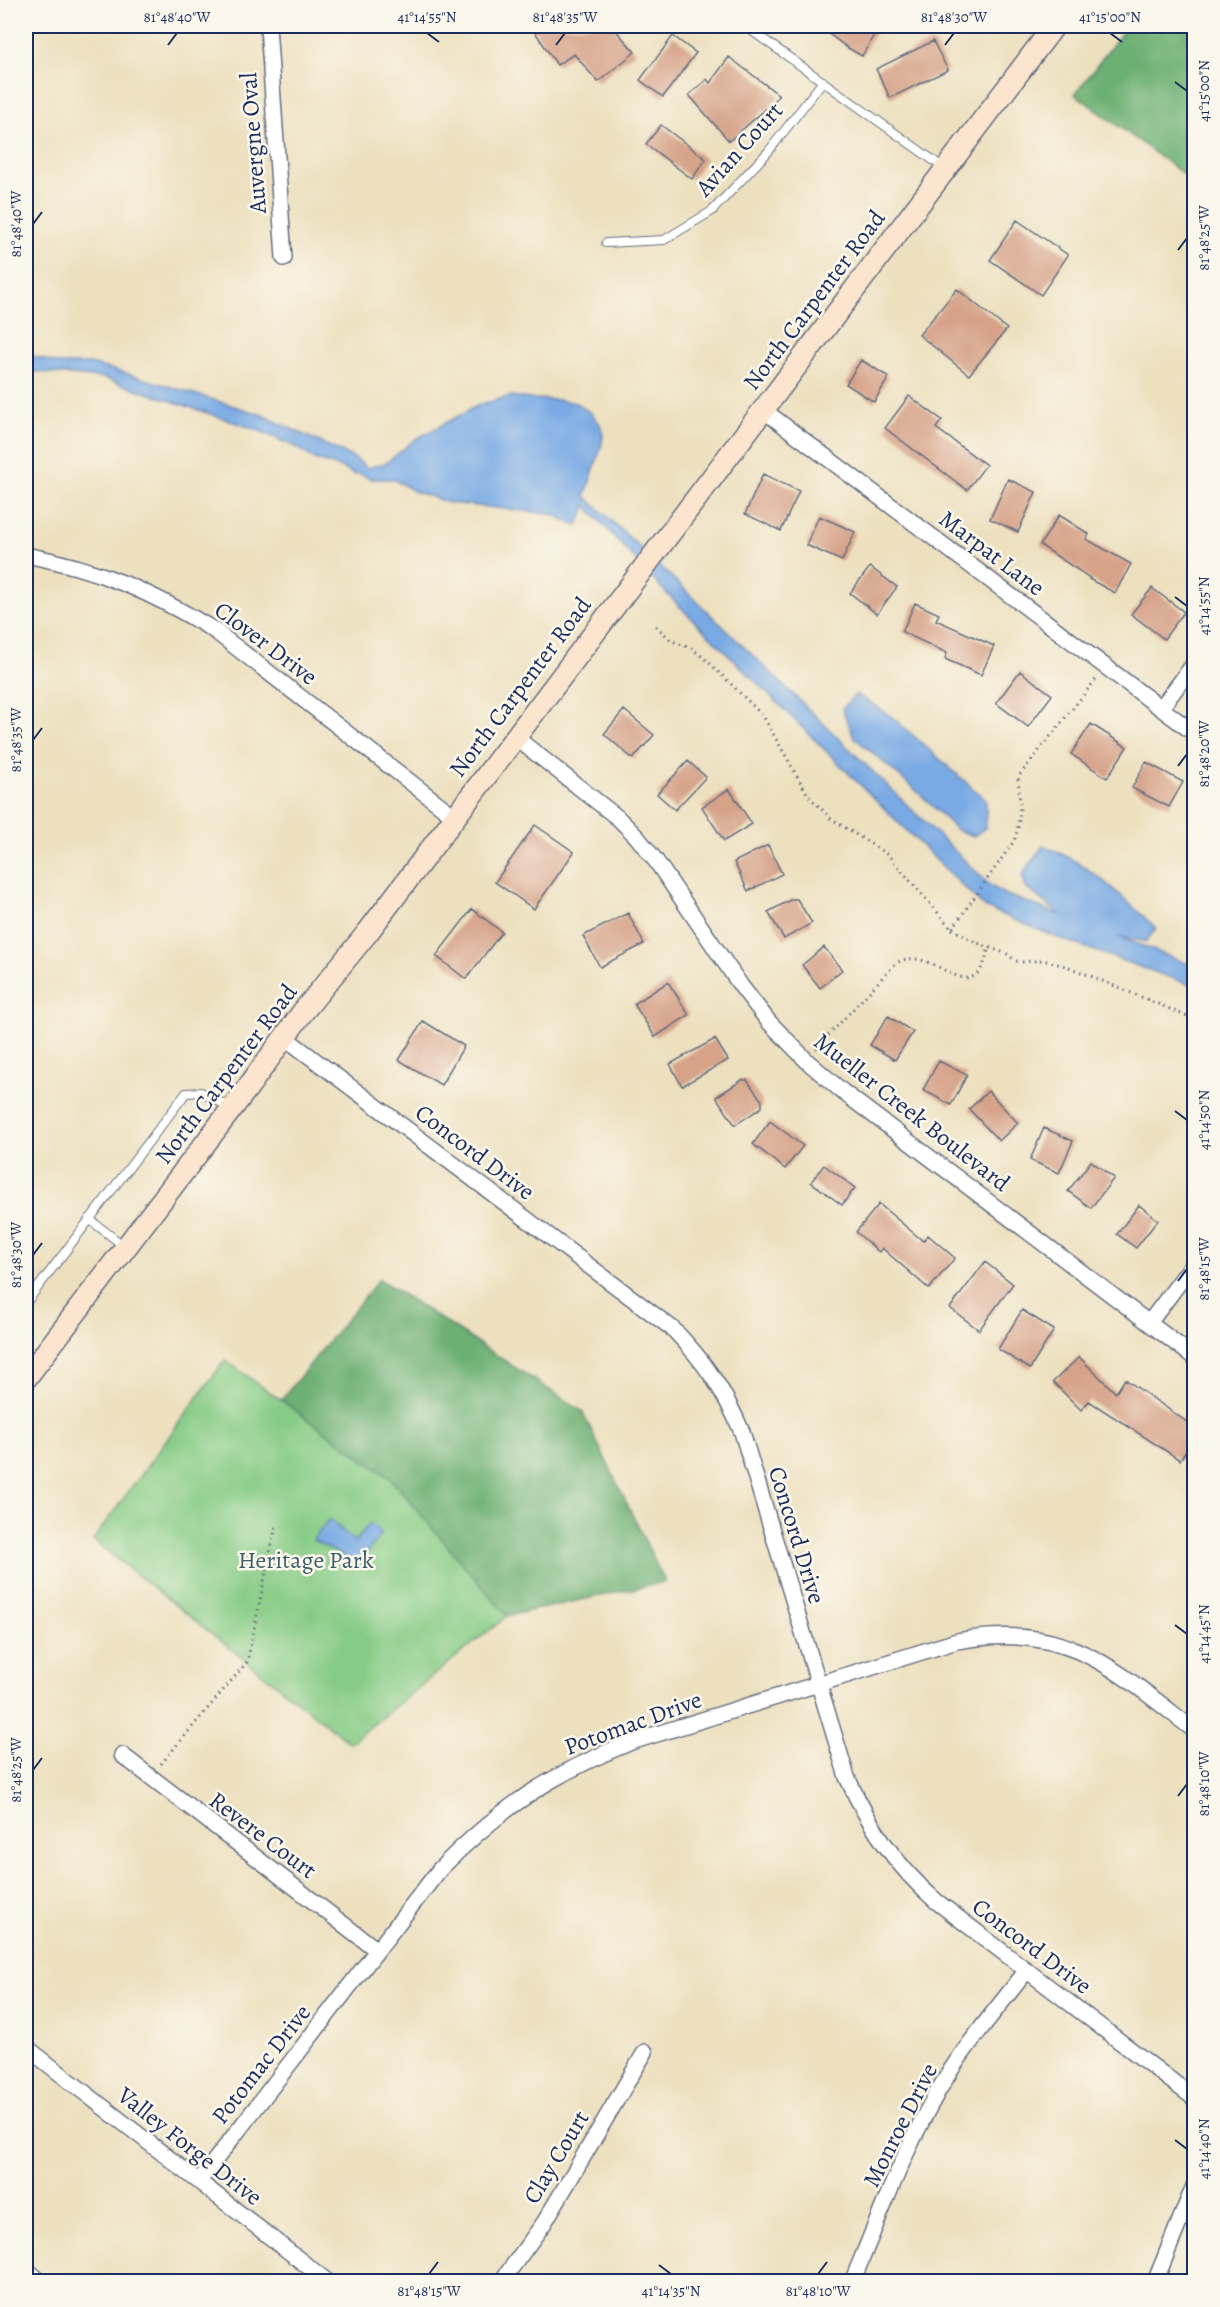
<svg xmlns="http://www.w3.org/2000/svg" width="1220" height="2307" font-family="Alegreya,serif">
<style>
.green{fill:#87cc86;stroke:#517e72;stroke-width:1.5}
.forest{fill:#6db073;stroke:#447068;stroke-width:1.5}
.water{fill:#79aae4;stroke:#4a6ca1;stroke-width:1.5}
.building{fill:#d6a288}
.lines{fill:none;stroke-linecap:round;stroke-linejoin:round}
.lane-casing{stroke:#646d80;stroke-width:10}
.street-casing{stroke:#646d80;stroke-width:18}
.secondary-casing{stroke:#646d80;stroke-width:24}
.path{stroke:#646d80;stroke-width:3;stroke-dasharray:1.5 4.5;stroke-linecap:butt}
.lane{stroke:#fff;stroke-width:8}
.street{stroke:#fff;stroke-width:15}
.secondary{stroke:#fce5cf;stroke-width:21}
.ticks{fill:none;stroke:#1b2f5e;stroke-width:2}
.labels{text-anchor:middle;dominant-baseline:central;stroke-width:5;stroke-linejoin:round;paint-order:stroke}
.street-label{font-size:24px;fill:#1b2f5e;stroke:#fbf7ec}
.park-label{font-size:24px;fill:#3b5e6a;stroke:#fbf7ec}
.neatline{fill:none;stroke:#1b2f5e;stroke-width:2}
.ticks-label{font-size:15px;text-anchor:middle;fill:#1b2f5e}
</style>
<rect width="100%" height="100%" fill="#fbf7ec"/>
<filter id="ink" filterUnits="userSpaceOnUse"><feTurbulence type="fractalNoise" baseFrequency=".0167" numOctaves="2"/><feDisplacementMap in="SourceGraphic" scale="12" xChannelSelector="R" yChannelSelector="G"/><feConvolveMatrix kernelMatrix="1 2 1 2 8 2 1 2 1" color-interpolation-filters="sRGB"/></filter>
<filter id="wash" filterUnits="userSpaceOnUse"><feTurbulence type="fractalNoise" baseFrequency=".008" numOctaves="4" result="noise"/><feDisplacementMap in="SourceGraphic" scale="24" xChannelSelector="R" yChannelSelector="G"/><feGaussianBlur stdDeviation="1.35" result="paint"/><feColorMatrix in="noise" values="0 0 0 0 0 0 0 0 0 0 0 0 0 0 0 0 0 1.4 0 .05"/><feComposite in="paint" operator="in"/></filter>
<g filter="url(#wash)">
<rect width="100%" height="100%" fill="#ede0bf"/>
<path class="green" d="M225,1360L390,1478L507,1616L350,1743L93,1540Z"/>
<path class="forest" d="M1127,26H1194V182L1075,94Z
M379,1279L582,1411L665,1582L507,1616L390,1478L281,1400Z"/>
<path class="water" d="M26,354L59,364H90L122,372L260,414L356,459L367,468L386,463L416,439L481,404L512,396L529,399L559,400L576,403L591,413L600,424L603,435L601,448L585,496L677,582L991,886L1004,894L1061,915L1026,888L1022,875L1043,846C1089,862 1121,896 1156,928L1146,942L1117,936L1194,966V986L1053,936L984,907L666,593L585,505L584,512L577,526L552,514L449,503L414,491L393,479H371L358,473L354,475L344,469L312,458L300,449L255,429L103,378L29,371L26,369Z
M856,694L890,715L986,800V827L974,836L958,831L919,793L854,737L842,709Z
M329,1519L355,1542L370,1523L382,1533L358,1564L313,1540Z"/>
<g id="blocks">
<path class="building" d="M531,26H612L635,52L598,82L574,54L557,65Z
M818,26H879L862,56L848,48Z
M673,36L696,53L663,97L640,80Z
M933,41L948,70L890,98L876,69Z
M729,57L779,95L768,110L766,109L729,141L689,95L707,79L710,83Z
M661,125L706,159L692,179L646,144Z
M1017,220L1068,255L1041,295L990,260Z
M957,289L1007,329L969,375L919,335Z
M861,360L889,377L874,402L846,384Z
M909,396L942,420L936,428L986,465L967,490L885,428Z
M763,474L799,491L781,531L745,514Z
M1008,479L1036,492L1018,532L990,519Z
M1059,515L1089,534L1086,539L1131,564L1115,593L1089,579L1090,578L1040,545Z
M819,516L855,532L842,561L806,545Z
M870,567L897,587L877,614L850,593Z
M1152,588L1184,612L1164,639L1131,614Z
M915,603L939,614L936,620L994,646L981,675L945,659L947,653L902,632Z
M1020,671L1052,695L1028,727L996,703Z
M624,710L654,735L633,759L604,734Z
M1091,724L1127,747L1107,778L1071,754Z
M688,761L706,777L675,810L657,794Z
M1146,762L1183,782L1169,807L1132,788Z
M729,789L752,824L724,841L702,807Z
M535,825L574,852L534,909L495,882Z
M768,845L782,874L748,891L734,862Z
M792,899H797L812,923L784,939L768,912Z
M472,909L502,932L466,979L436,956Z
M628,913L644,944L600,967L583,936Z
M824,947L842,970L820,988L802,965Z
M668,982L689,1015L655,1037L634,1004Z
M888,1016L913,1032L895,1060L870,1045Z
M423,1021L464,1046L441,1085L399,1060Z
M715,1039L728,1060L682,1086L670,1064Z
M939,1061L967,1075L951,1105L923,1090Z
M742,1080H747L762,1101V1107L735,1125L716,1097Z
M988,1091L1018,1123L999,1141L969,1109Z
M770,1121L803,1146L785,1169L753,1144Z
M1044,1128L1073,1141L1059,1173L1030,1160Z
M1091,1161L1114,1178L1091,1208L1068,1191Z
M824,1165L855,1188L842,1205L811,1182Z
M879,1204L923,1241L928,1235L955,1258L929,1289L882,1248L879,1252L856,1232Z
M1139,1205L1158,1220L1136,1248L1117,1234Z
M985,1262L1013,1284L979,1330L950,1308Z
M1022,1310L1054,1330L1030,1369L998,1349Z
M1079,1357L1116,1393L1125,1379L1194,1427V1439L1180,1460L1089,1401L1081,1410L1053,1382Z"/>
</g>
</g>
<g filter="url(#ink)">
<use href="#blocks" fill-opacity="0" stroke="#646d80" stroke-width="1.5"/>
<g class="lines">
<g class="lane-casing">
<path id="lane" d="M745,26L944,168
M606,243L664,240L712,211L768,152L823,81
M89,1219L124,1246
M26,1303L186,1093L201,1092L231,1108"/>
</g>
<g class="street-casing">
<path id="street" d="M268,26L284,258
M762,409L1194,733
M26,555C99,569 152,592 215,631L454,816
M1161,708L1194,664
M515,737L618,818L637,837L656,861L741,986L769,1022L808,1062L843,1092L1194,1357
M284,1037L673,1329C705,1362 724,1390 742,1432L847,1777C869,1826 896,1866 936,1901L1194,2098
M1149,1323L1194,1263
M122,1755L377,1950
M26,2047L328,2282
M199,2181L440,1869C501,1807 550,1775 631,1742L957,1641C1068,1622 1112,1667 1194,1730
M26,2269L41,2282
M501,2282L544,2223L645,2052
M852,2282C882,2211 908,2138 949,2073C972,2037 1001,2004 1027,1970
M1155,2282L1194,2186"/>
</g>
<g class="secondary-casing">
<path id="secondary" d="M26,1378L246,1090L302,1013L368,932L1054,26"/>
</g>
<path class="path" d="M656,626L672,641L691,648L704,658L730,683L763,716L808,795L830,818L888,855L952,929L1014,841C1022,819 1020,800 1018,777L1097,678
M952,929L975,942L1007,954L1016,961L1023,962L1043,960L1069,967L1194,1019
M816,1049L895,964C928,942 962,999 981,969C985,963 987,954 989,947
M161,1764L247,1662L276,1525"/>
<use href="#lane" class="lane"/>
<use href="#street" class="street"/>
<use href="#secondary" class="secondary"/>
</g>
</g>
<path class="ticks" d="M427,33L439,42M1110,33L1122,42M168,45L177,33M556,45L565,33M945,45L954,33M1175,82L1187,91M33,224L42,212M1178,250L1187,238M1175,597L1187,606M33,740L42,728M1178,766L1187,754M1175,1111L1187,1120M33,1255L42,1243M1178,1281L1187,1269M1175,1625L1187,1634M33,1770L42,1758M1178,1796L1187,1784M1175,2140L1187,2149M659,2265L671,2274M429,2274L438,2262M818,2274L827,2262"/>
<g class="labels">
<g class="street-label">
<text transform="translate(253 143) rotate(-94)">Auvergne Oval</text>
<text transform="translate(739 149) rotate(-48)">Avian Court</text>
<text transform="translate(814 300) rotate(-53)">North Carpenter Road</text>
<text transform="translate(992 553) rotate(37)">Marpat Lane</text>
<text transform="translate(266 643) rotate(37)">Clover Drive</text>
<text transform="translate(520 687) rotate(-53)">North Carpenter Road</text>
<text transform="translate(226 1074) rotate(-53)">North Carpenter Road</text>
<text transform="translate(912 1112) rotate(38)">Mueller Creek Boulevard</text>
<text transform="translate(475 1152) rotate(37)">Concord Drive</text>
<text transform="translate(797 1535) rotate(73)">Concord Drive</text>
<text transform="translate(633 1723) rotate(-20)">Potomac Drive</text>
<text transform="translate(263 1835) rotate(37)">Revere Court</text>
<text transform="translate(1032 1946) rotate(37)">Concord Drive</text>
<text transform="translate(261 2064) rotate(-52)">Potomac Drive</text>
<text transform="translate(900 2125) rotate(-63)">Monroe Drive</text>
<text transform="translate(190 2146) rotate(38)">Valley Forge Drive</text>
<text transform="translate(556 2157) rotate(-59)">Clay Court</text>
</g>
<g class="park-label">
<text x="306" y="1560">Heritage Park</text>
</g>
</g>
<rect width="1220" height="2307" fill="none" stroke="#fbf7ec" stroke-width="66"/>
<rect x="33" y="33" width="1154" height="2241" class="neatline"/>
<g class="ticks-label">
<text x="177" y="22">81°48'40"W</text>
<text x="427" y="22">41°14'55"N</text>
<text x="565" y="22">81°48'35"W</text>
<text x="954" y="22">81°48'30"W</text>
<text x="1110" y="22">41°15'00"N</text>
<text transform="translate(1204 91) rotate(-90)" y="5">41°15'00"N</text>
<text transform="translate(16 224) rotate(-90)" y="5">81°48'40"W</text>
<text transform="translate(1204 238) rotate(-90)" y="5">81°48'25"W</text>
<text transform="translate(1204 606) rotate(-90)" y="5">41°14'55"N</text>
<text transform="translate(16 740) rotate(-90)" y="5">81°48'35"W</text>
<text transform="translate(1204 754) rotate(-90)" y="5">81°48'20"W</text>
<text transform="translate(1204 1120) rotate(-90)" y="5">41°14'50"N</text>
<text transform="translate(16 1255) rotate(-90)" y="5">81°48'30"W</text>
<text transform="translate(1204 1269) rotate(-90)" y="5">81°48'15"W</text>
<text transform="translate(1204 1634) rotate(-90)" y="5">41°14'45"N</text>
<text transform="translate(16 1770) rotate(-90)" y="5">81°48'25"W</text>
<text transform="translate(1204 1784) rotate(-90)" y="5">81°48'10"W</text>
<text transform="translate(1204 2149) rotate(-90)" y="5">41°14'40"N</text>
<text x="429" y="2296">81°48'15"W</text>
<text x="671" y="2296">41°14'35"N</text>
<text x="818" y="2296">81°48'10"W</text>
</g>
</svg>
